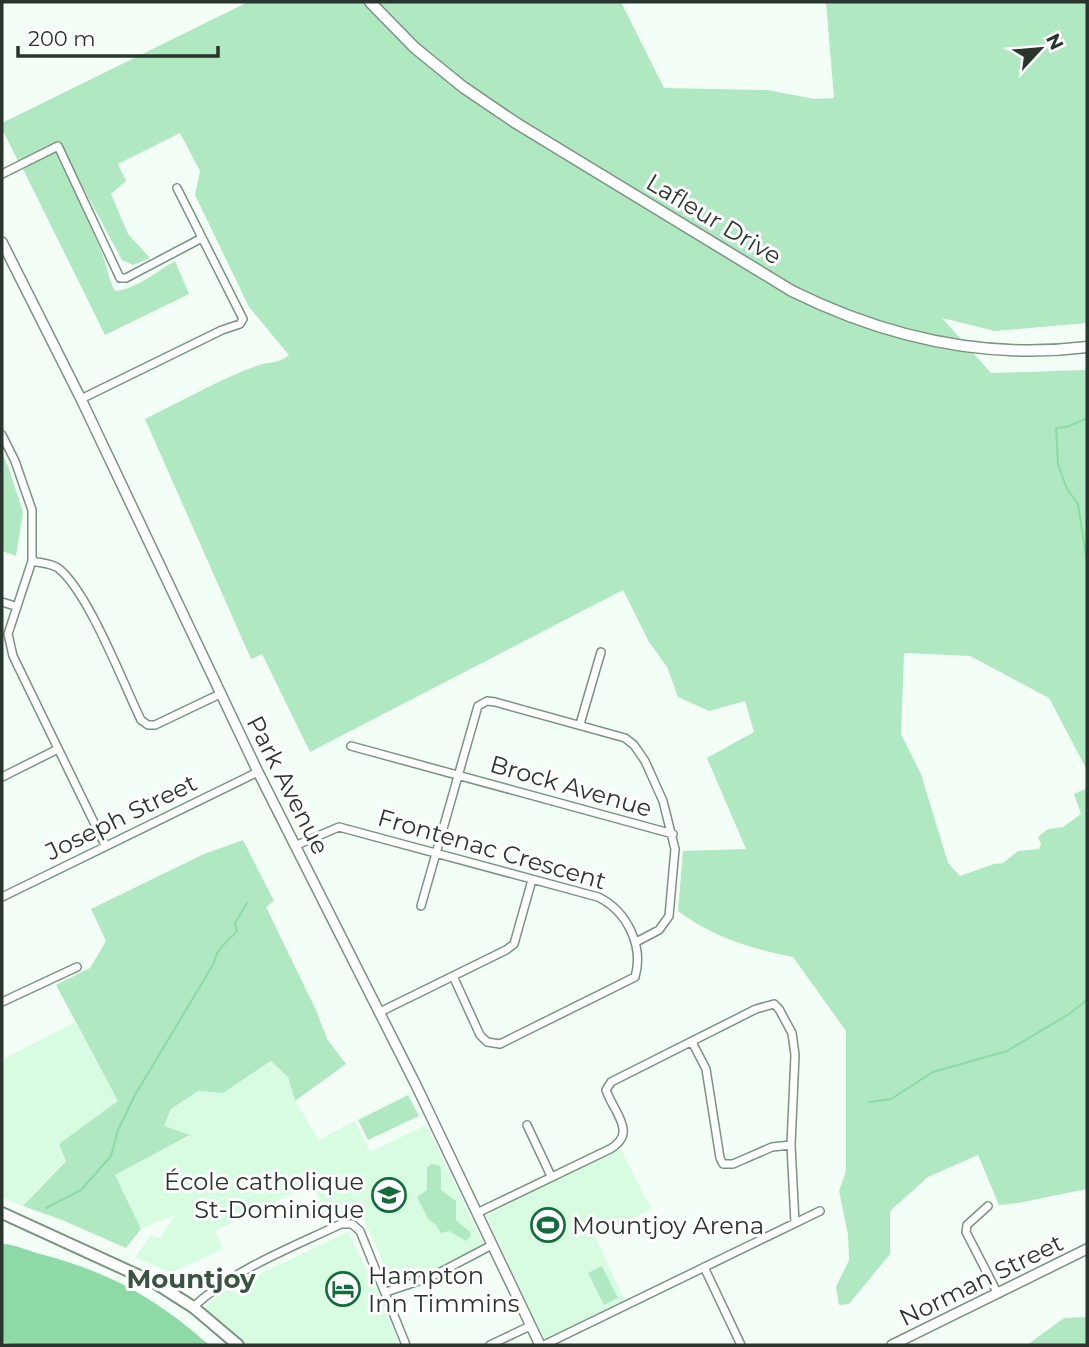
<svg xmlns="http://www.w3.org/2000/svg" width="1089" height="1347" font-family="Montserrat,sans-serif">
<style>
.built{fill:#d7fce2}
.green{fill:#b0e9c1}
.water{fill:#8ddaa6}
.lines{fill:none;stroke-linecap:round;stroke-linejoin:round}
.stream{stroke:#8ddaa6;stroke-width:2}
.minor-casing{stroke:#799481;stroke-width:10}
.tertiary-casing{stroke:#799481;stroke-width:12}
.secondary-casing{stroke:#799481;stroke-width:13}
.primary-casing{stroke:#799481;stroke-width:14}
.minor{stroke:#fff;stroke-width:7}
.tertiary{stroke:#fff;stroke-width:9}
.secondary{stroke:#fff;stroke-width:10}
.primary{stroke:#fff;stroke-width:10}
.labels{text-anchor:middle;dominant-baseline:central;stroke-width:6;stroke-linejoin:round;paint-order:stroke}
.street-label{font-size:24px;fill:#29352d;stroke:#fff}
.poi-label{font-size:24px;fill:#29352d;stroke:#fff;text-anchor:start}
.neighbourhood-label{font-size:26px;font-weight:bold;fill:#3a5442;stroke:#fff}
</style>
<rect width="100%" height="100%" fill="#f3fff6"/>
<path class="built" d="M75,1022L118,1101L23,1206L2,1197V1060Z
M272,1061L288,1077L295,1101L319,1140L355,1121L370,1152L426,1125L484,1245L416,1279L394,1286L358,1206L329,1218L312,1184L215,1231L223,1249L171,1273L135,1257L151,1235L160,1238L175,1215L141,1229L115,1175L190,1136L164,1126L171,1109L198,1091L223,1093Z
M621,1149L651,1209L595,1237L625,1301L544,1340L486,1215Z
M348,1232L379,1294L399,1345H245L205,1308L220,1293Z"/>
<path class="green" d="M248,2H621L664,88L768,90L814,99L834,98L826,2H1087V323L995,331L942,318L991,373L1087,370V770L1049,698L970,656L904,653L901,734L921,774L948,863L960,876L994,864L1003,863L1018,851L1039,849L1041,844L1038,837L1048,829L1063,827L1081,814L1074,794L1087,788V1189L1018,1203L999,1205L978,1155L928,1177L890,1211V1254L849,1304L839,1305L836,1287L849,1260L848,1235L839,1191L846,1171V1031L793,957C752,949 712,937 678,911L683,851L746,849L707,758L754,732L745,701L709,711L678,697L667,667L649,642L623,590L310,752L262,654L251,659L145,419C182,401 220,379 259,365C269,362 281,363 289,355L249,307L195,195L200,171L180,133L118,164L126,181L111,194L128,234L150,258L133,265L122,260L58,141L18,161L2,129V123Z
M55,152C71,185 87,217 101,251C107,264 108,279 115,291C135,290 157,271 175,261L189,294L105,335L23,169Z
M2,454L8,466L23,512L16,556L2,551Z
M243,840L274,901L266,907L316,1010L327,1039L346,1064L295,1101L288,1077L271,1061L223,1093L198,1091L171,1109L164,1126L190,1135L115,1175L141,1229L126,1248L62,1220L23,1206L66,1161L59,1144L118,1101L56,985L90,968L106,941L91,909L204,854Z
M408,1095L419,1116L368,1140L358,1120Z
M431,1164L439,1165L441,1170V1190L456,1201V1220L470,1232L471,1236L466,1241L449,1231L441,1233L436,1225L428,1219L417,1197L427,1190V1168Z
M602,1266L618,1298L604,1305L588,1273Z
M1087,1317V1345H1027L1064,1318Z"/>
<path class="water" d="M2,1244C16,1244 30,1252 44,1255C111,1273 157,1299 209,1345H16L2,1342Z"/>
<g class="lines">
<path class="stream" d="M1087,418L1067,427L1056,428L1058,464L1067,489L1078,504L1087,563
M869,1102L891,1099L933,1072L1007,1051L1069,1014L1087,1000
M46,1208L81,1190L111,1156L118,1130L135,1095L214,963C216,949 228,941 237,931L235,923L247,903"/>
<g class="minor-casing">
<path id="minor" d="M2,174L58,146L120,278H126L202,238
M81,399L222,330L240,324L243,319L177,188
M2,435L15,461L32,510V561L8,634L13,656L105,845
M32,561C40,563 51,563 58,568C88,591 123,683 141,720L148,725H155L220,694
M2,602L15,606
M580,724L601,652
M351,746L673,834
M2,777L58,749
M297,845L339,827L598,897C627,911 644,946 635,977L500,1044L487,1042L480,1035L453,976
M2,897L258,772
M421,906L478,706L487,701L495,702L625,738L634,745L645,761L663,801L675,849L669,916L659,930L636,942
M2,1002L77,967
M380,1012L506,950L514,944L532,880
M692,1042L706,1069L720,1158L723,1164H733L772,1147L791,1145
M527,1125L551,1176
M988,1206L967,1225L966,1232L998,1294
M477,1213L610,1149C638,1133 614,1113 606,1090L611,1082L756,1009L774,1004L779,1009L792,1033L795,1055L791,1145L795,1223
M704,1267L741,1345
M386,1292L431,1277L492,1245
M193,1307C235,1269 290,1248 341,1224H352L360,1231L406,1345
M490,1345L530,1326
M544,1345L820,1211"/>
</g>
<g class="tertiary-casing">
<path id="tertiary" d="M2,242L81,399L258,772L416,1085L540,1345
M892,1345L1087,1249"/>
</g>
<g class="secondary-casing">
<path id="secondary" d="M370,2L415,48L463,87L516,123L792,291C885,337 983,360 1087,347"/>
</g>
<g class="primary-casing">
<path id="primary" d="M2,1213L157,1284L193,1307L238,1345"/>
</g>
<use href="#minor" class="minor"/>
<use href="#tertiary" class="tertiary"/>
<use href="#secondary" class="secondary"/>
<use href="#primary" class="primary"/>
</g>
<defs>
<g id="school-ring" transform="scale(1.75)"><circle r="9.5" fill="#fff" stroke="#166b3d" stroke-width="1.5"/><path d="M0-5L7-2L0 1L-7-2ZM-4 1L0 2.5L4 1V4Q0 6-4 4Z" fill="#166b3d"/></g>
<g id="stadium-ring" transform="scale(1.75)"><circle r="9.5" fill="#fff" stroke="#166b3d" stroke-width="1.5"/><path d="M0-5a6.5 5 0 1 0 0 10a6.5 5 0 1 0 0-10ZM-3.5-1.8h7v3.6h-7Z" fill="#166b3d"/></g>
<g id="hotel-ring" transform="scale(1.75)"><circle r="9.5" fill="#fff" stroke="#166b3d" stroke-width="1.5"/><path d="M-6-4.5h1.5V1H6V5H4.5V3h-9V5H-6ZM-4 0a1.8 1.8 0 1 1 3.6 0ZM.5 0V-2.5h3Q6-2.5 6 0Z" fill="#166b3d"/></g>
</defs>
<g fill-rule="evenodd">
<use href="#school-ring" x="389" y="1195"/>
<use href="#stadium-ring" x="548" y="1225"/>
<use href="#hotel-ring" x="343" y="1289"/>
</g>
<g class="labels">
<g class="street-label">
<text transform="translate(714 219) rotate(31)">Lafleur Drive</text>
<text transform="translate(288 785) rotate(63)">Park Avenue</text>
<text transform="translate(571 786) rotate(16)">Brock Avenue</text>
<text transform="translate(121 817) rotate(-26)">Joseph Street</text>
<text transform="translate(492 849) rotate(16)">Frontenac Crescent</text>
<text transform="translate(981 1280) rotate(-26)">Norman Street</text>
</g>
<g class="poi-label">
<text x="364" y="1181" text-anchor="end">École catholique<tspan x="364" dy="28">St-Dominique</tspan></text>
<text x="572" y="1225">Mountjoy Arena</text>
<text x="368" y="1275">Hampton<tspan x="368" dy="28">Inn Timmins</tspan></text>
</g>
<g class="neighbourhood-label">
<text x="191" y="1279">Mountjoy</text>
</g>
</g>
<rect width="1089" height="1347" fill="none" stroke="#29352d" stroke-width="7"/>
<g transform="translate(1040 49) rotate(64)" stroke="#ffffff" stroke-width="5" paint-order="stroke">
<path d="M0-5L12 26L0 18L-12 26Z" fill="#29352d"/>
<text y="-10" font-size="19" font-weight="bold" text-anchor="middle" fill="#29352d">N</text>
</g>
<path d="M18 46v10h200v-10" fill="none" stroke="#29352d" stroke-width="3.5"/>
<text x="28" y="46" font-size="21" fill="#29352d" stroke="#ffffff" stroke-width="5" paint-order="stroke">200 m</text>
</svg>
